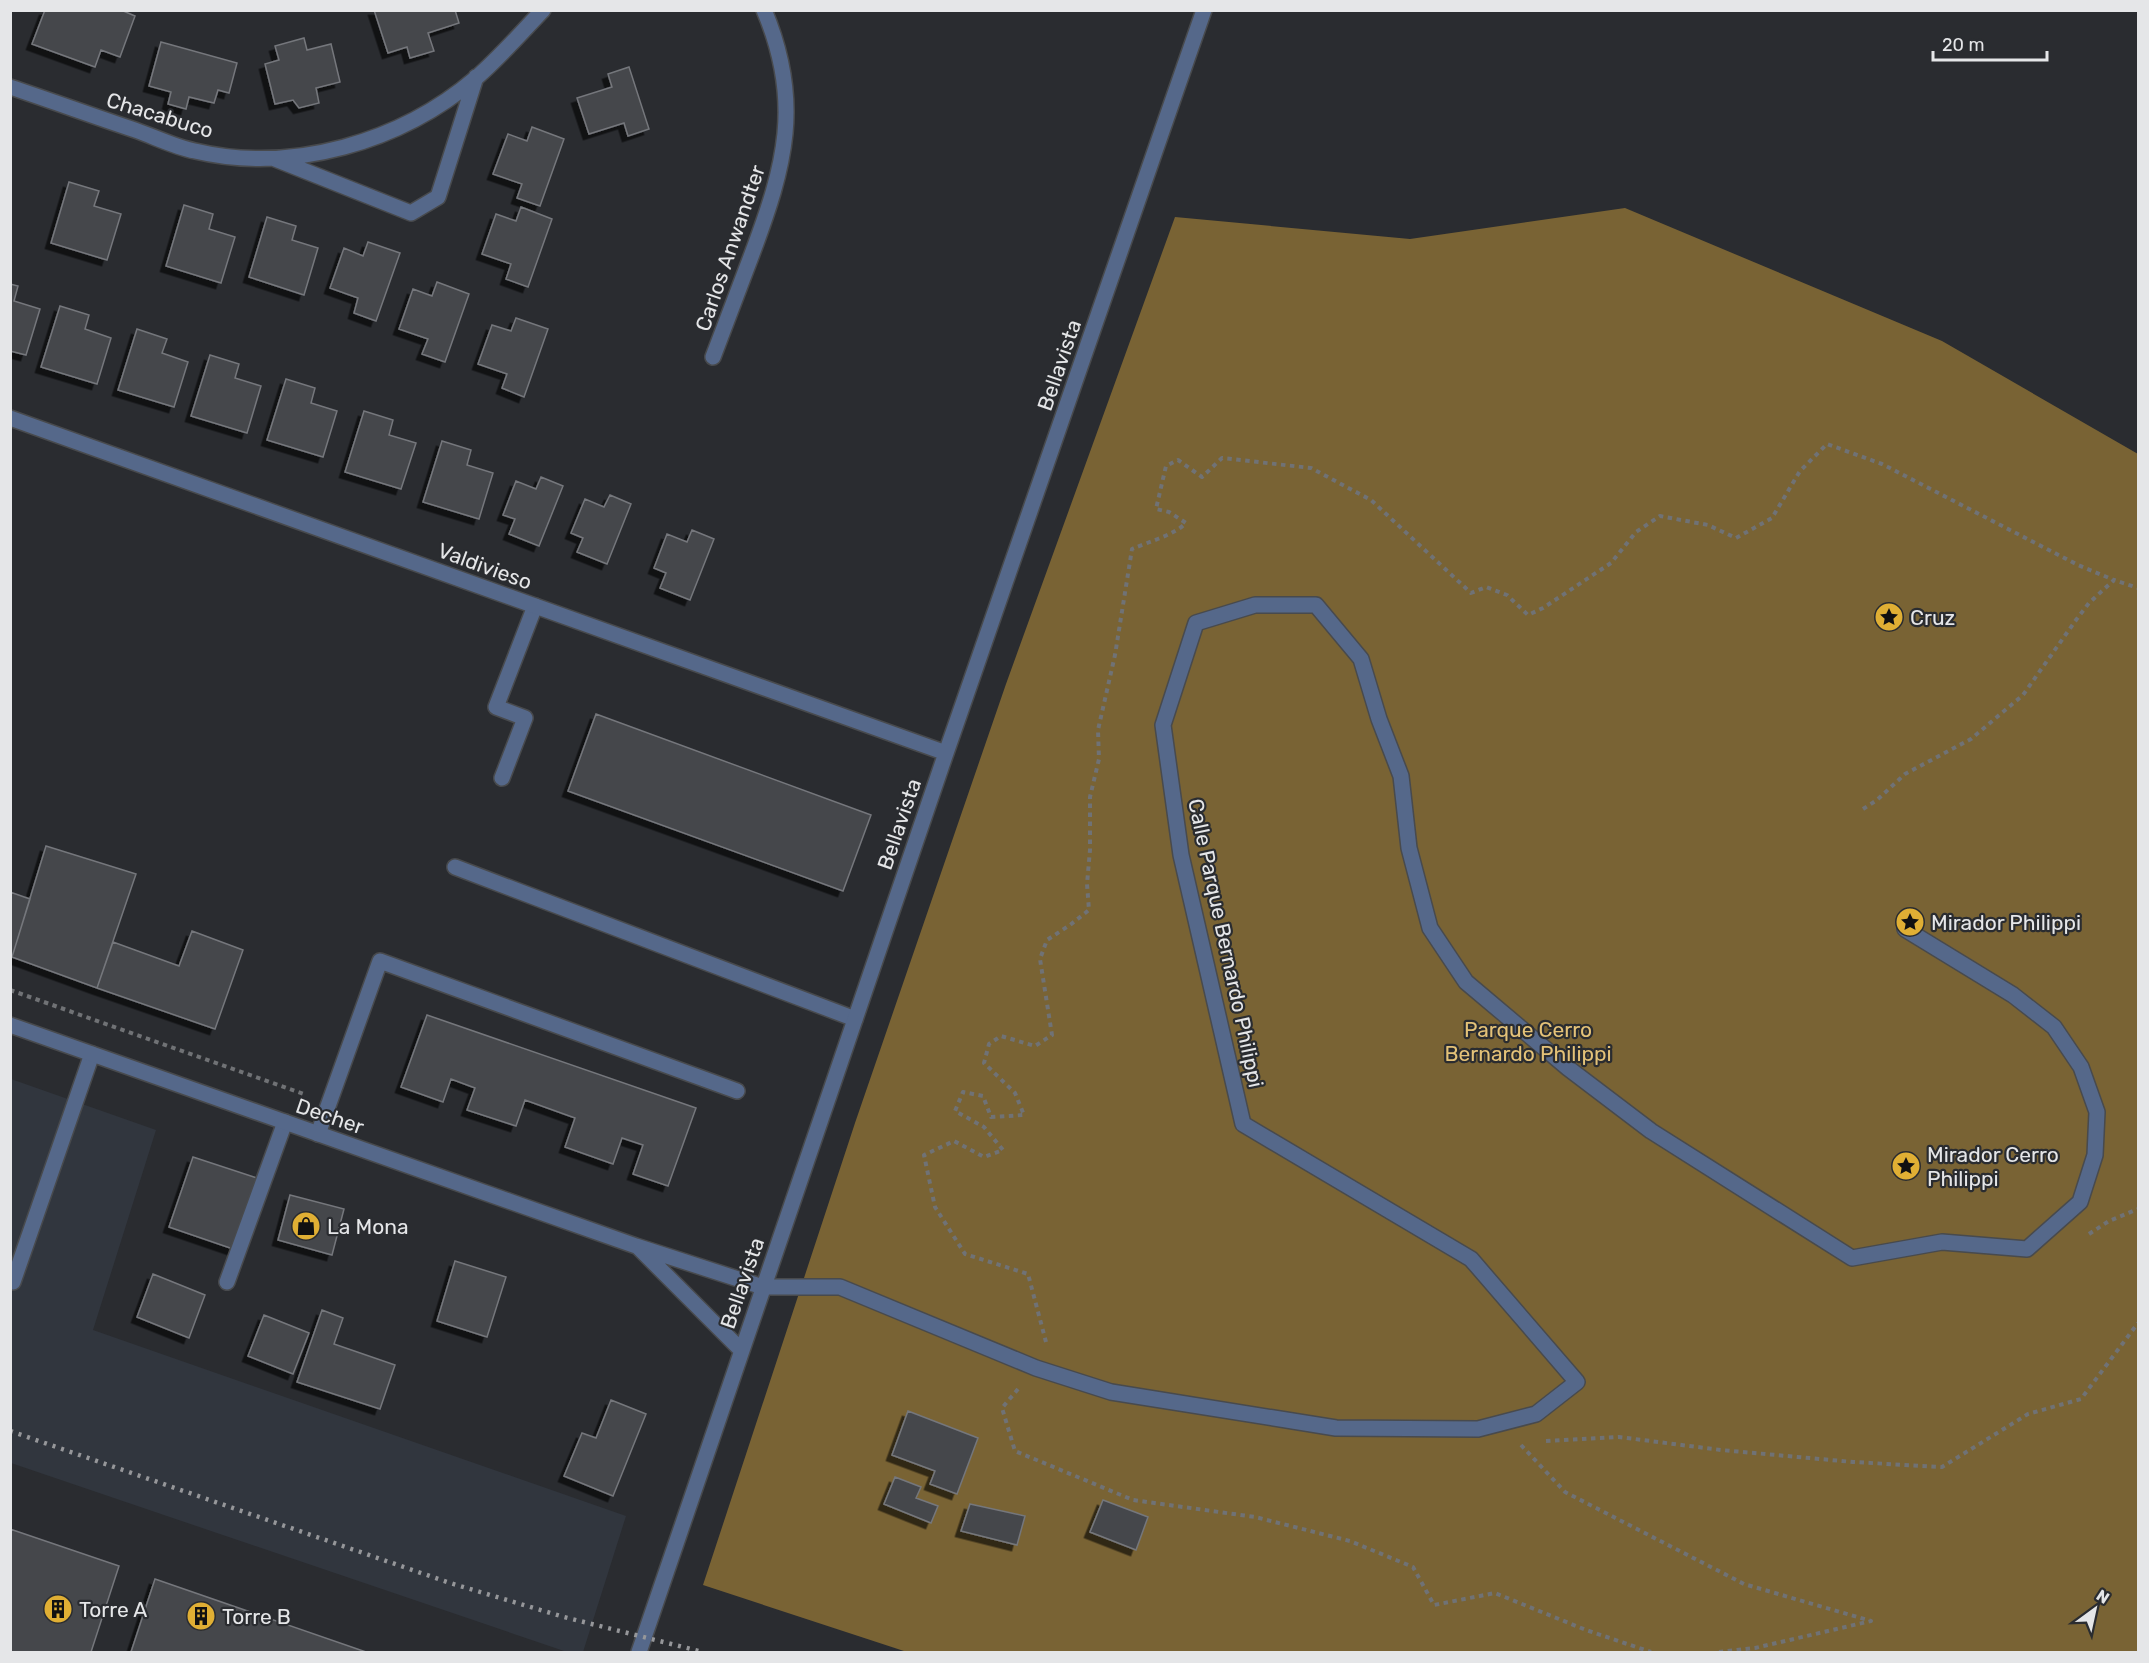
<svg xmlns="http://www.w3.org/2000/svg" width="2149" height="1663" font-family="Rubik,sans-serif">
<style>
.built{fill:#31363e}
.forest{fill:#796334}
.building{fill:#45474b;stroke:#75777c;stroke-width:1.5;filter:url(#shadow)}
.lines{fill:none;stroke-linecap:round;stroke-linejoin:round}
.lane-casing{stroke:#484a4d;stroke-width:18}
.street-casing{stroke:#484a4d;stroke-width:18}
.path{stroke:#707275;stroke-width:4;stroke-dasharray:4.5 4.5;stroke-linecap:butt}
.lane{stroke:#55688a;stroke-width:15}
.street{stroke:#55688a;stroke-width:15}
.rail{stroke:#96979a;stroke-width:4.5;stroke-dasharray:3 6;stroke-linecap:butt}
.labels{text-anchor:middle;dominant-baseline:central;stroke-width:4.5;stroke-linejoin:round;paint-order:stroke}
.street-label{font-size:21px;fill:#e5e6e8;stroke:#2a2c30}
.poi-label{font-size:21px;fill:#e5e6e8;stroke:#2a2c30;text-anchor:start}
.park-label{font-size:21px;fill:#e4c278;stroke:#2a2c30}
</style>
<defs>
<filter id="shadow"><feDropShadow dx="-5.5" dy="5.5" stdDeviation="0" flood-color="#0009"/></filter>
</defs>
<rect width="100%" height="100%" fill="#2a2c30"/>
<path class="built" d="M11,1079L156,1130L93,1330L626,1516L583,1652H567L11,1463Z"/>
<path class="forest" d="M1625,208L1942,341L2138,454V1652H907L703,1585L855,1123L1006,684L1175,217L1410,239Z"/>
<path class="building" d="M45,10H121L135,16L120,57L101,50L95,67L32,44Z
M374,10H455L459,23L428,33L434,51L410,58L407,47L388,53Z
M304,38L307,50L331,44L340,82L316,88L319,103L299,108L293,100L275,104L265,64L279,60L275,46Z
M161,42L237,63L229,93L218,90L214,103L189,97L186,109L168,104L171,92L149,86Z
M629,67L649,129L628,136L624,123L589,134L577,98L612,87L608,74Z
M532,127L564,139L540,206L517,198L522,184L493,174L508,134L527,141Z
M69,182L99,191L94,206L121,214L107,260L51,243Z
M184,205L213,214L209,229L235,237L221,283L166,266Z
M521,207L552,219L528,287L506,279L511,264L482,254L496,214L516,221Z
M267,217L296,226L292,240L318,248L304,295L249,277Z
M368,242L400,253L376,321L354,313L358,298L330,288L344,248L363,256Z
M437,282L469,294L445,362L422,354L428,339L399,329L413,289L432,296Z
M10,284L18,286L14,301L40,309L26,355L10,351Z
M60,306L89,315L85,329L111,338L97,384L41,367Z
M516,318L548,329L524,397L502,388L507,374L478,364L492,325L511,331Z
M137,329L167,339L162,353L188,362L174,407L118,390Z
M210,355L239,364L235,378L261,386L247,433L191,416Z
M286,379L315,388L311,403L337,411L323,457L267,440Z
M364,411L393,420L389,435L416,443L401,489L345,472Z
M442,441L471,450L467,465L493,473L479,519L423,502Z
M541,477L563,486L539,546L509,534L515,519L503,515L516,481L536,489Z
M610,495L631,504L607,564L577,552L583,538L571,533L585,499L604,507Z
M692,530L714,539L690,600L660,588L666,573L654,568L667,534L687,542Z
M596,714L871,815L843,891L568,791Z
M46,846L136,874L97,988L12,957Z
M10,892L30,899L12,957H10Z
M192,931L243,950L215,1029L97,988L113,942L179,966Z
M427,1015L696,1108L668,1186L633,1174L643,1145L622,1138L613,1164L565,1147L575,1118L525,1100L516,1126L467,1110L475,1088L451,1079L443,1102L401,1087Z
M193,1157L260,1179L236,1250L169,1227Z
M290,1195L344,1209L332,1255L278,1240Z
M455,1261L506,1277L487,1337L437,1321Z
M153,1274L205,1295L189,1338L137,1317Z
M322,1310L343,1318L334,1344L395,1365L380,1409L297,1382Z
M264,1315L309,1333L293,1374L248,1356Z
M611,1400L646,1414L613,1496L564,1476L582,1433L596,1438Z
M908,1411L978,1438L957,1494L930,1484L935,1471L892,1455Z
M895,1477L921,1487L916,1498L938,1506L931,1523L884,1504Z
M1103,1500L1148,1517L1136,1550L1090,1532Z
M970,1504L1025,1516L1017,1545L961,1531Z
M10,1529L119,1566L91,1652H10Z
M155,1579L366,1652H131Z"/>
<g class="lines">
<g class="lane-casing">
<path id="lane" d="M502,778L525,718L496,707L535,606
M455,867L855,1019
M318,1134L380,961L737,1091
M13,1282L92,1054
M227,1282L285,1122"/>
</g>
<g class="street-casing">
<path id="street" d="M10,87C52,101 93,116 135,130C155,137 175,147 195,151C292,174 401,142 476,78C500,57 521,33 543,10
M275,159L411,213L438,197L476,77
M713,357C726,323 739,289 752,254C785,166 803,102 764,10
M10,418L946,753
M10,1025L636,1246L763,1287H840L1036,1368L1111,1392L1336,1428L1478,1429L1536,1414L1577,1382L1471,1259L1243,1124L1181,855L1163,725L1196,623L1255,605H1316L1361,659L1379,719L1401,776L1409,848L1430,928L1466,982L1568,1068L1651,1131L1852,1258L1942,1242L2027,1249L2080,1202L2095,1155L2097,1112L2081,1067L2054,1027L2013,995L1905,929
M639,1248L741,1350
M639,1652L946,753L1204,10"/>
</g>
<path class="path" d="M1863,809L1877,800L1905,774L1971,739L2023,695L2076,620L2089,603L2114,580L2138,588
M10,990L304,1094
M2089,1234L2109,1221L2138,1209
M1046,1342L1028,1274L965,1254L935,1207L924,1155L954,1141L984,1157L1003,1150L984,1127L955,1111L963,1092L983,1096L991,1117L1024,1115L1015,1093L984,1063L989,1044L1001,1036L1035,1046L1052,1035L1040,959L1047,940L1070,925L1089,910L1087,884L1090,850V797L1099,759L1098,730L1115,655L1132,549C1148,542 1174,535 1186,523L1169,512L1156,509L1166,466L1178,460L1202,477L1222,458L1311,468L1371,500L1471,593L1486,587L1507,595L1528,615L1543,608L1611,563L1636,532L1660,516L1708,525L1736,538L1772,518L1800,471L1827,444L1882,464L2078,565L2114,580
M1018,1389L1002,1408L1015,1451L1133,1500L1255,1517L1350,1541L1413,1567L1434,1605L1495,1593L1586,1630L1651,1652
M1546,1441L1619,1437L1721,1450L1853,1462L1942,1467L2028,1414L2081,1399L2138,1323
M1521,1445L1565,1492L1744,1584L1871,1621L1755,1648L1719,1652"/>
<use href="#lane" class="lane"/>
<use href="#street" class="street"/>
<path class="rail" d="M10,1431L450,1583L564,1617L703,1652"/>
</g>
<defs>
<g id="sight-disc" transform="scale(1.5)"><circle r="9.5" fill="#e0af34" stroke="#2a2c30"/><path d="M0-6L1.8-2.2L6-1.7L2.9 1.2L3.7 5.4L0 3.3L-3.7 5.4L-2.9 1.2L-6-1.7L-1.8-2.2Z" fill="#111"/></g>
<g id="shop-disc" transform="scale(1.5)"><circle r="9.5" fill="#e0af34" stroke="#2a2c30"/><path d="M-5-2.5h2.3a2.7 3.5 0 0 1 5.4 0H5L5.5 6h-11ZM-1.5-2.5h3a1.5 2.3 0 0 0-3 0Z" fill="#111"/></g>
<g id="building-disc" transform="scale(1.5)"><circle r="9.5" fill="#e0af34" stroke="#2a2c30"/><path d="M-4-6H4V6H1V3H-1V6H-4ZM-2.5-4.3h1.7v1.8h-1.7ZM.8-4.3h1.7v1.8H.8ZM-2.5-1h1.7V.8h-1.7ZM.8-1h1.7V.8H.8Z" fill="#111"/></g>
</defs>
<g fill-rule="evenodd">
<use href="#sight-disc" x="1889" y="617"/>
<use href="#sight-disc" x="1910" y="922"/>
<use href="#sight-disc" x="1906" y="1166"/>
<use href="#shop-disc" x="306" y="1226"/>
<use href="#building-disc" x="58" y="1609"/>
<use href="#building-disc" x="201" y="1616"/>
</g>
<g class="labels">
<g class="street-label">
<text transform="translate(160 115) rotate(17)">Chacabuco</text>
<text transform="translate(730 248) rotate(-71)">Carlos Anwandter</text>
<text transform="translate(1059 365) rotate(-71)">Bellavista</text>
<text transform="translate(485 566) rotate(20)">Valdivieso</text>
<text transform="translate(899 824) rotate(-71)">Bellavista</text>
<text transform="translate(1226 943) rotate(78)">Calle Parque Bernardo Philippi</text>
<text transform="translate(330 1116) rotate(19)">Decher</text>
<text transform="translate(742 1283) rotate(-71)">Bellavista</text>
</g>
<g class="poi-label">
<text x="1910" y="617">Cruz</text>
<text x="1931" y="922">Mirador Philippi</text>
<text x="1927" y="1154">Mirador Cerro<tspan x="1927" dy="24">Philippi</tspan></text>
<text x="327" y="1226">La Mona</text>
<text x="79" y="1609">Torre A</text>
<text x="222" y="1616">Torre B</text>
</g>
<g class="park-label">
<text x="1528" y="1029">Parque Cerro<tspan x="1528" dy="24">Bernardo Philippi</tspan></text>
</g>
</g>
<rect width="2149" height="1663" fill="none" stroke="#e5e6e8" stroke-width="24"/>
<g transform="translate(2095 1609) rotate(33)" stroke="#2a2c30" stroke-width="4.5" paint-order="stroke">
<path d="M0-4.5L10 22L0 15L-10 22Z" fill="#e5e6e8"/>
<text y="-9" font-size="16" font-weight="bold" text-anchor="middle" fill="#e5e6e8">N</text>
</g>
<path d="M1933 51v9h114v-9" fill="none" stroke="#e5e6e8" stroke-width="3"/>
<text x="1942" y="51" font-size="18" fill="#e5e6e8" stroke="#2a2c30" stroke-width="4.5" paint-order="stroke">20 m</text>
</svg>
